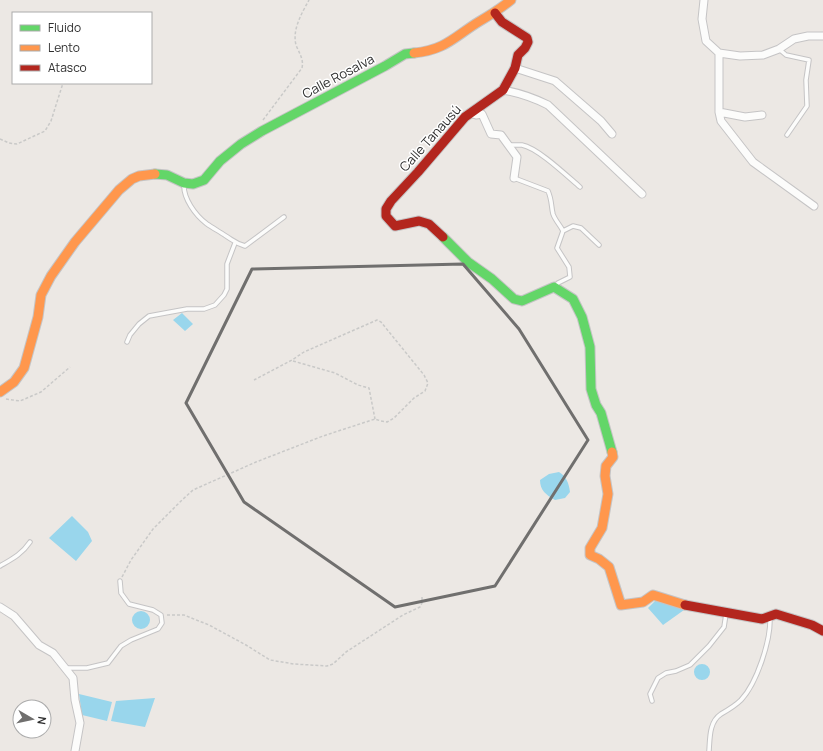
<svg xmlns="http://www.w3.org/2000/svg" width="823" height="751" font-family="Manrope,sans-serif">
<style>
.water{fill:#99d6ec}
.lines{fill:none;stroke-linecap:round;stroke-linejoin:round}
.lane-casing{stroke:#c5c4c5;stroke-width:5.5}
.street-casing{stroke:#c5c4c5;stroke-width:9}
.fast-casing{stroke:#c5c4c5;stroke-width:11}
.slow-casing{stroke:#c5c4c5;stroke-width:11}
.jam-casing{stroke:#c5c4c5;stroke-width:11}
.path{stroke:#c9c9c8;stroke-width:1.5;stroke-dasharray:3 2;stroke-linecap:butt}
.lane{stroke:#fcfcfb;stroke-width:3.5}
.street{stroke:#fcfcfb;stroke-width:7}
.fast{stroke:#63d668;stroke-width:9}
.slow{stroke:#ff974d;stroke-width:9}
.jam{stroke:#b3261e;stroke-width:9}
.marked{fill:none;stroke:#706f6e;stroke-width:3;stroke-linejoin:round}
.labels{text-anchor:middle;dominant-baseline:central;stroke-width:3;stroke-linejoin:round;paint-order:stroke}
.street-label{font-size:13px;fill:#2e2e2e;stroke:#fff}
</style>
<rect width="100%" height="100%" fill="#ece8e4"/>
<path class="water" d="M182,313L193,324L185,331L173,320Z
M559,472C566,476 569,483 570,492L565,498L555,500C546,495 540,490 540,480L549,474Z
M72,516L88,532L92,541L76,561L49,538Z
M656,600L684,610L663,625L648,608Z
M132 620a9 9 0 1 1 18 0a9 9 0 1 1-18 0Z
M694 672a8 8 0 1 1 16 0a8 8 0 1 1-16 0Z
M79,694L112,702L107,721L82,715Z
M155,698L145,727L111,721L116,701Z"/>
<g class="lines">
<g class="lane-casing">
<path id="lane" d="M779,49L786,55L809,60L806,80L807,106L787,135
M509,145C513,145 518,145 522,145C538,148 567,176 580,187
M514,178L548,191C552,200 551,206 553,214C555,220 560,225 563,231L557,248L569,267L570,277L558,283L555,287
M184,184C183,198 195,215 207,224C213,228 220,232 226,236C234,241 235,243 245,246L284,217
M563,231L573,226L581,228L599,245
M127,342L130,335L139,324L149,316L187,309H204L215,305L224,295L227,289V264L235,243
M0,566C12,559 22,554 30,542
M66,668H87L108,663L121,646L131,640L158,629L162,623L161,615L153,610L129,604L121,593L120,581
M652,701L650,694L658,678L666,673L676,671L690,665L709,646L724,627L726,614
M709,751C710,738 709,722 721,714C728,710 735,706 741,700C757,683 771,640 770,617"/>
</g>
<g class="street-casing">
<path id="street" d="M704,0L702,19L706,41L719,53L740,56L763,55L779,49L794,39L808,36H823
M719,53V112L745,117L762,115
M515,68L555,81L601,121L612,134
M503,90C520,93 534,98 548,105L642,194
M719,112L721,121L753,162L814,206
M469,113L476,115L482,114L491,134L501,135L517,157L514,178
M0,607L14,616L39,645L53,653L73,678L75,700L80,723L75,751"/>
</g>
<g class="fast-casing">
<path id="fast" d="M155,174L167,175L184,183L193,184L204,180L220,161L241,144L262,131L385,66L405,54L414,53
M443,237L468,262L492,279L514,299L522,301L554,287L573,299L582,317L590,347L591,389L596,405L601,413L612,452"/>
</g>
<g class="slow-casing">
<path id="slow" d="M414,53C446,50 455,36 480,21C492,14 500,9 511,0
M0,392L14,382L24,368L38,317L41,295L51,276L75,242L119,190L132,179L139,176L155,174
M612,452L613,457L606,466L605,476L608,494L602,528L590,548V555L599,559L609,567L621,605L643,602L653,595L685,605"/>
</g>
<g class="jam-casing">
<path id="jam" d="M443,237L429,224L419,221L395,226L386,216V209L391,201L418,172L465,117L503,90L515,68L518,55L525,48L528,42L527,38L502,22L495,13
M685,605L762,619L776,614L812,625L823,631"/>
</g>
<path class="path" d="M263,120L302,68C304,59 299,53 296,45C292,29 302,13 309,0
M0,139L9,143L17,144L45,131L51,121L63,83
M293,361L335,373L358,385L369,388L375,419
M6,399L20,401L41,392L70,367
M122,577L131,560L153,529L182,500L193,490L256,462L323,436L375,419L381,421L387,422L394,418L414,398L425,391L428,383L424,375L381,322L377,320L304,352L292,360L254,380
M167,615H184L209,625L246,645L270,660L294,664L327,666L333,664L346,652L403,615L420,607L422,603V595"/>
<use href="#lane" class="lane"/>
<use href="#street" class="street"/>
<use href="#fast" class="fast"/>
<use href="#slow" class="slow"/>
<use href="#jam" class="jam"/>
</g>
<path class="marked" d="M463,264L519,329L588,440L495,586L395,607L244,502L186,403L252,269Z"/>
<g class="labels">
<g class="street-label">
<text transform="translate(338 76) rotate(-28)">Calle Rosalva</text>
<text transform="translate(430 138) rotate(-48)">Calle Tanausú</text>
</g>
</g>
<rect x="12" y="12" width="140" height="72" fill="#ffffff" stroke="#ababab"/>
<rect x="20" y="25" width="20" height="6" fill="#63d668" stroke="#ababab"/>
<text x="48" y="32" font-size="12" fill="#2e2e2e">Fluido</text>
<rect x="20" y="45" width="20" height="6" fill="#ff974d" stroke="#ababab"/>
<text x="48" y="52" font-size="12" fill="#2e2e2e">Lento</text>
<rect x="20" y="65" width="20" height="6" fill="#b3261e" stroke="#ababab"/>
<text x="48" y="72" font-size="12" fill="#2e2e2e">Atasco</text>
<g transform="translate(32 719) rotate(99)"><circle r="19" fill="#ffffff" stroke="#ababab"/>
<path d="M0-3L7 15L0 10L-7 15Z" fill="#706f6e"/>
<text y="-6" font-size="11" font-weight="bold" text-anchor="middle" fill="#2e2e2e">N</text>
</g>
</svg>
